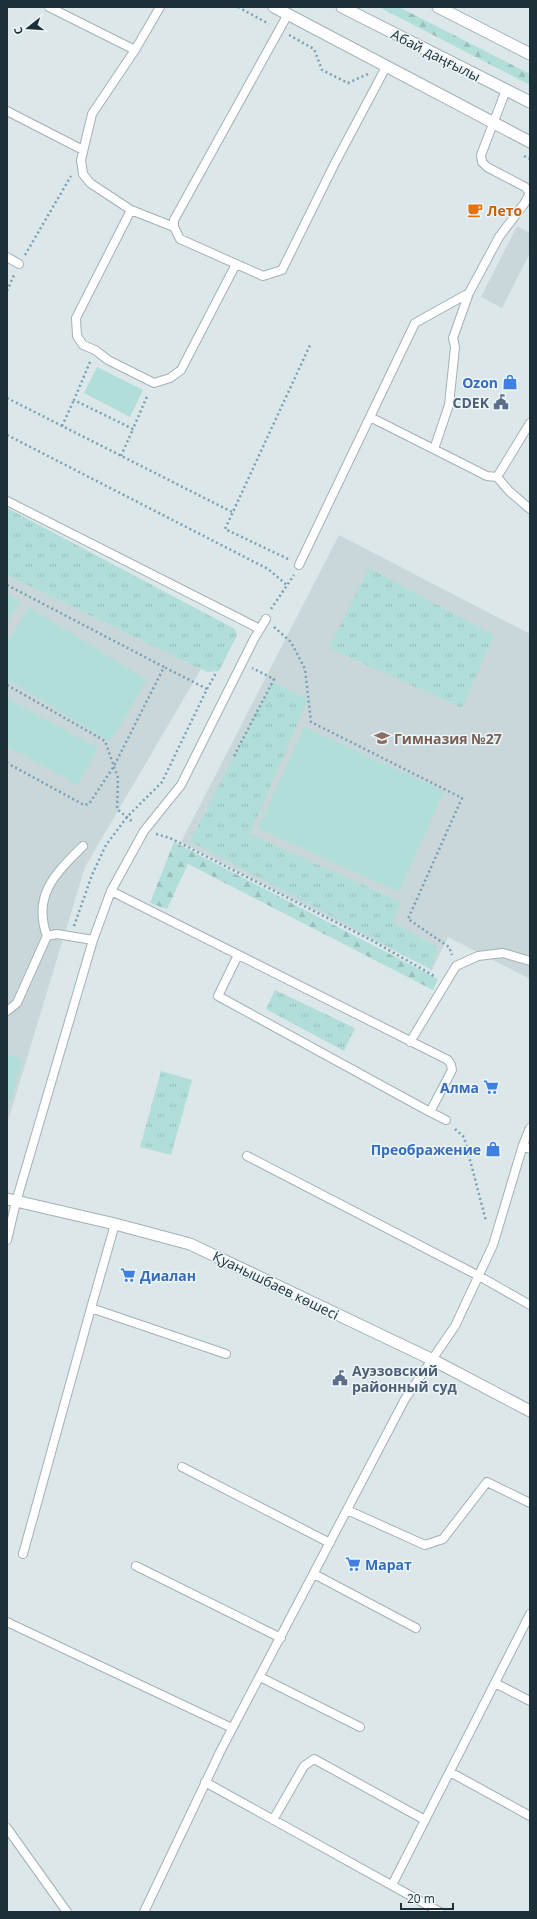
<svg xmlns="http://www.w3.org/2000/svg" width="537" height="1919" font-family="'Open Sans',sans-serif">
<style>
.built{fill:#cad7da}
.grass{fill:url(#grass-tufts)}
.forest{fill:url(#forest-firs)}
.pitch{fill:#b2ded9}
.lines{fill:none;stroke-linecap:round;stroke-linejoin:round}
.service-casing{stroke:#a3b0b5;stroke-width:10}
.minor-casing{stroke:#a3b0b5;stroke-width:13}
.tertiary-casing{stroke:#a3b0b5;stroke-width:13}
.secondary-casing{stroke:#9db1ba;stroke-width:13}
.path{stroke:#799fb1;stroke-width:2.5;stroke-dasharray:2 3;stroke-linecap:butt}
.service{stroke:#fff;stroke-width:8}
.minor{stroke:#fff;stroke-width:11}
.tertiary{stroke:#fff;stroke-width:11}
.secondary{stroke:#fff;stroke-width:11}
.labels{text-anchor:middle;dominant-baseline:central;stroke-width:3;stroke-linejoin:round;paint-order:stroke}
.street-label{font-size:14px;fill:#1d303a;stroke:#ecf5f7}
.food-label{font-size:14px;font-weight:bold;fill:#c56008;stroke:#ecf5f7;text-anchor:start}
.shop-label{font-size:14px;font-weight:bold;fill:#366cbe;stroke:#ecf5f7;text-anchor:end}
.service-label{font-size:14px;font-weight:bold;fill:#4e5e75;stroke:#ecf5f7;text-anchor:end}
.education-label{font-size:14px;font-weight:bold;fill:#785e54;stroke:#ecf5f7;text-anchor:start}
</style>
<defs>
<pattern id="grass-tufts" width="24" height="20" patternUnits="userSpaceOnUse"><rect width="24" height="20" fill="#b2ded9"/><path d="M3 7l-1-3M5 7V3M7 7l1-3M15 17l-1-3M17 17v-4M19 17l1-3" fill="none" stroke="#99bfbb"/></pattern>
<pattern id="forest-firs" width="22" height="20" patternUnits="userSpaceOnUse"><rect width="22" height="20" fill="#b2ded9"/><path d="M5 1l3.5 6h-7zM16 11l3.5 6h-7z" fill="#99bfbb"/></pattern>
</defs>
<rect width="100%" height="100%" fill="#dce7ea"/>
<path class="built" d="M517,226L530,233V253L502,308L481,297Z
M7,518L224,630L85,867L7,1124Z
M339,535L530,634V979L448,937L432,970L181,842Z"/>
<path class="grass" d="M7,508L235,629L237,635L219,671L207,672L7,575Z
M369,568L494,635L462,708L329,648Z
M272,682L308,699L250,834L401,902L393,922L437,947L432,970L190,841Z
M275,990L355,1028L344,1051L266,1009Z
M161,1071L192,1080L171,1155L140,1147Z"/>
<path class="forest" d="M379,7H399L530,74V85Z
M174,842L438,979L433,990L188,864L167,909L150,903Z"/>
<path class="pitch" d="M97,367L143,390L130,417L84,393Z
M7,593L20,601L7,623Z
M29,607L147,680L110,742L7,679V642Z
M7,698L98,748L78,785L7,746Z
M304,727L444,791L399,892L258,828Z
M7,1054L23,1059L7,1112Z"/>
<g class="lines">
<g class="service-casing">
<path id="service" d="M49,7L135,50
M160,7L135,50L92,114L81,160L83,174L90,183L131,210L174,227
M288,14L174,220V227L180,239L263,276L282,270L334,165L386,67
M7,111L83,150
M131,210L76,318L77,336L83,345L95,350L108,360L154,383L170,378L181,370L236,264
M7,257L19,264
M370,417L487,476L497,477L530,423
M434,449L449,405L455,347L453,338L469,293L499,237L524,204L530,193L525,187L487,167L482,162L481,155L506,90
M497,477L509,491L530,509
M7,501L260,629
M299,565L415,323L469,293
M111,891L448,1060L451,1065L452,1070L430,1112L446,1120
M47,936C32,895 56,873 83,846
M238,955L218,996L430,1112
M7,1011L17,1003L47,936L57,934L93,940
M410,1042L456,966L478,956L503,953L530,961
M523,1145L530,1149
M247,1156L479,1276L530,1305
M115,1224L91,1308L226,1354
M7,1240L16,1202L93,940L111,891L144,831L181,785L254,639L266,619
M182,1467L330,1543
M347,1510L425,1545L443,1539L487,1482L530,1503
M23,1554L91,1308
M136,1566L281,1638
M314,1574L416,1628
M7,1622L232,1728
M260,1677L360,1727
M495,1683L530,1701
M450,1772L530,1816
M205,1782L440,1912
M273,1820L304,1766L314,1759L425,1820
M7,1828L67,1912
M392,1885L530,1614
M144,1912L221,1750L405,1399L455,1326L493,1245L523,1145L530,1128"/>
</g>
<g class="minor-casing">
<path id="minor" d="M274,7L530,142"/>
</g>
<g class="tertiary-casing">
<path id="tertiary" d="M7,1199L115,1224L190,1244L433,1360L530,1411"/>
</g>
<g class="secondary-casing">
<path id="secondary" d="M342,7L530,102
M438,7L530,54"/>
</g>
<path class="path" d="M238,7L269,24
M289,35L314,49L322,70L348,83L368,74
M524,156L530,159
M25,255L71,176
M7,291L14,275
M90,362L74,400L133,429L148,394
M7,398L232,512
M62,426L74,400
M7,435L268,569L288,586
M121,456L133,429
M288,559L225,529L311,343
M7,585L164,667L114,766L89,804L84,805L7,763
M271,609L294,575
M274,627L291,642L305,669L311,722L462,798L408,919L449,947L452,955
M7,685L105,741L118,778L117,809L134,823
M207,689L216,673
M234,756L274,679L252,668
M156,834L170,838L373,941L436,977
M74,926L92,875L106,845L127,817L162,782L207,689L164,667
M455,1129L464,1137L486,1221"/>
<use href="#service" class="service"/>
<use href="#minor" class="minor"/>
<use href="#tertiary" class="tertiary"/>
<use href="#secondary" class="secondary"/>
</g>
<defs>
<g id="cafe-bare" transform="scale(1.2)"><path d="M-5.5-4.5H6V0H3Q3 3.5 0 3.5H-2.5Q-5.5 3.5-5.5 0ZM3-3.2v2h1.7v-2ZM-6 4.5H4V6H-6Z" fill="#e8710a" stroke="#ecf5f7" stroke-width="2.5" paint-order="stroke"/></g>
<g id="shop-bare" transform="scale(1.2)"><path d="M-5-2.5h2.3a2.7 3.5 0 0 1 5.4 0H5L5.5 6h-11ZM-1.5-2.5h3a1.5 2.3 0 0 0-3 0Z" fill="#3f7fe0" stroke="#ecf5f7" stroke-width="2.5" paint-order="stroke"/></g>
<g id="civic-bare" transform="scale(1.2)"><path d="M-.6-6.5H3V-4.5H.6V-3L4-1V1h2V6H-6V1h2V-1L-.6-3ZM-1.2 2.5V6h2.4V2.5Z" fill="#5c6f8a" stroke="#ecf5f7" stroke-width="2.5" paint-order="stroke"/></g>
<g id="school-bare" transform="scale(1.2)"><path d="M0-5L7-2L0 1L-7-2ZM-4 1L0 2.5L4 1V4Q0 6-4 4Z" fill="#8d6e63" stroke="#ecf5f7" stroke-width="2.5" paint-order="stroke"/></g>
<g id="supermarket-bare" transform="scale(1.2)"><path d="M-6-5.5h2.5l.6 2H6L4.5 2H-2.5L-4.4-4H-6ZM-1.5 3.2a1.3 1.3 0 1 0 .1 0ZM3 3.2a1.3 1.3 0 1 0 .1 0Z" fill="#3f7fe0" stroke="#ecf5f7" stroke-width="2.5" paint-order="stroke"/></g>
</defs>
<g fill-rule="evenodd">
<use href="#cafe-bare" x="475" y="210"/>
<use href="#shop-bare" x="510" y="382"/>
<use href="#civic-bare" x="501" y="402"/>
<use href="#school-bare" x="382" y="738"/>
<use href="#supermarket-bare" x="491" y="1087"/>
<use href="#shop-bare" x="493" y="1149"/>
<use href="#supermarket-bare" x="128" y="1275"/>
<use href="#civic-bare" x="340" y="1378"/>
<use href="#supermarket-bare" x="353" y="1564"/>
</g>
<g class="labels">
<g class="street-label">
<text transform="translate(436 55) rotate(27)">Абай даңғылы</text>
<text transform="translate(276 1285) rotate(26)">Қуанышбаев көшесі</text>
</g>
<g class="food-label">
<text x="487" y="210">Лето</text>
</g>
<g class="shop-label">
<text x="498" y="382">Ozon</text>
<text x="479" y="1087">Алма</text>
<text x="481" y="1149">Преображение</text>
<text x="140" y="1275" text-anchor="start">Диалан</text>
<text x="365" y="1564" text-anchor="start">Марат</text>
</g>
<g class="service-label">
<text x="489" y="402">CDEK</text>
<text x="352" y="1370" text-anchor="start">Ауэзовский<tspan x="352" dy="16">районный суд</tspan></text>
</g>
<g class="education-label">
<text x="394" y="738">Гимназия №27</text>
</g>
</g>
<rect width="537" height="1919" fill="none" stroke="#1d303a" stroke-width="16"/>
<g transform="translate(28 28) rotate(253)" stroke="#ecf5f7" stroke-width="3" paint-order="stroke">
<path d="M0-3L7 15L0 10L-7 15Z" fill="#1d303a"/>
<text y="-6" font-size="11" font-weight="bold" text-anchor="middle" fill="#1d303a">С</text>
</g>
<path d="M401 1903v6h52v-6" fill="none" stroke="#1d303a" stroke-width="2"/>
<text x="407" y="1903" font-size="12" fill="#1d303a" stroke="#ecf5f7" stroke-width="3" paint-order="stroke">20 m</text>
</svg>
